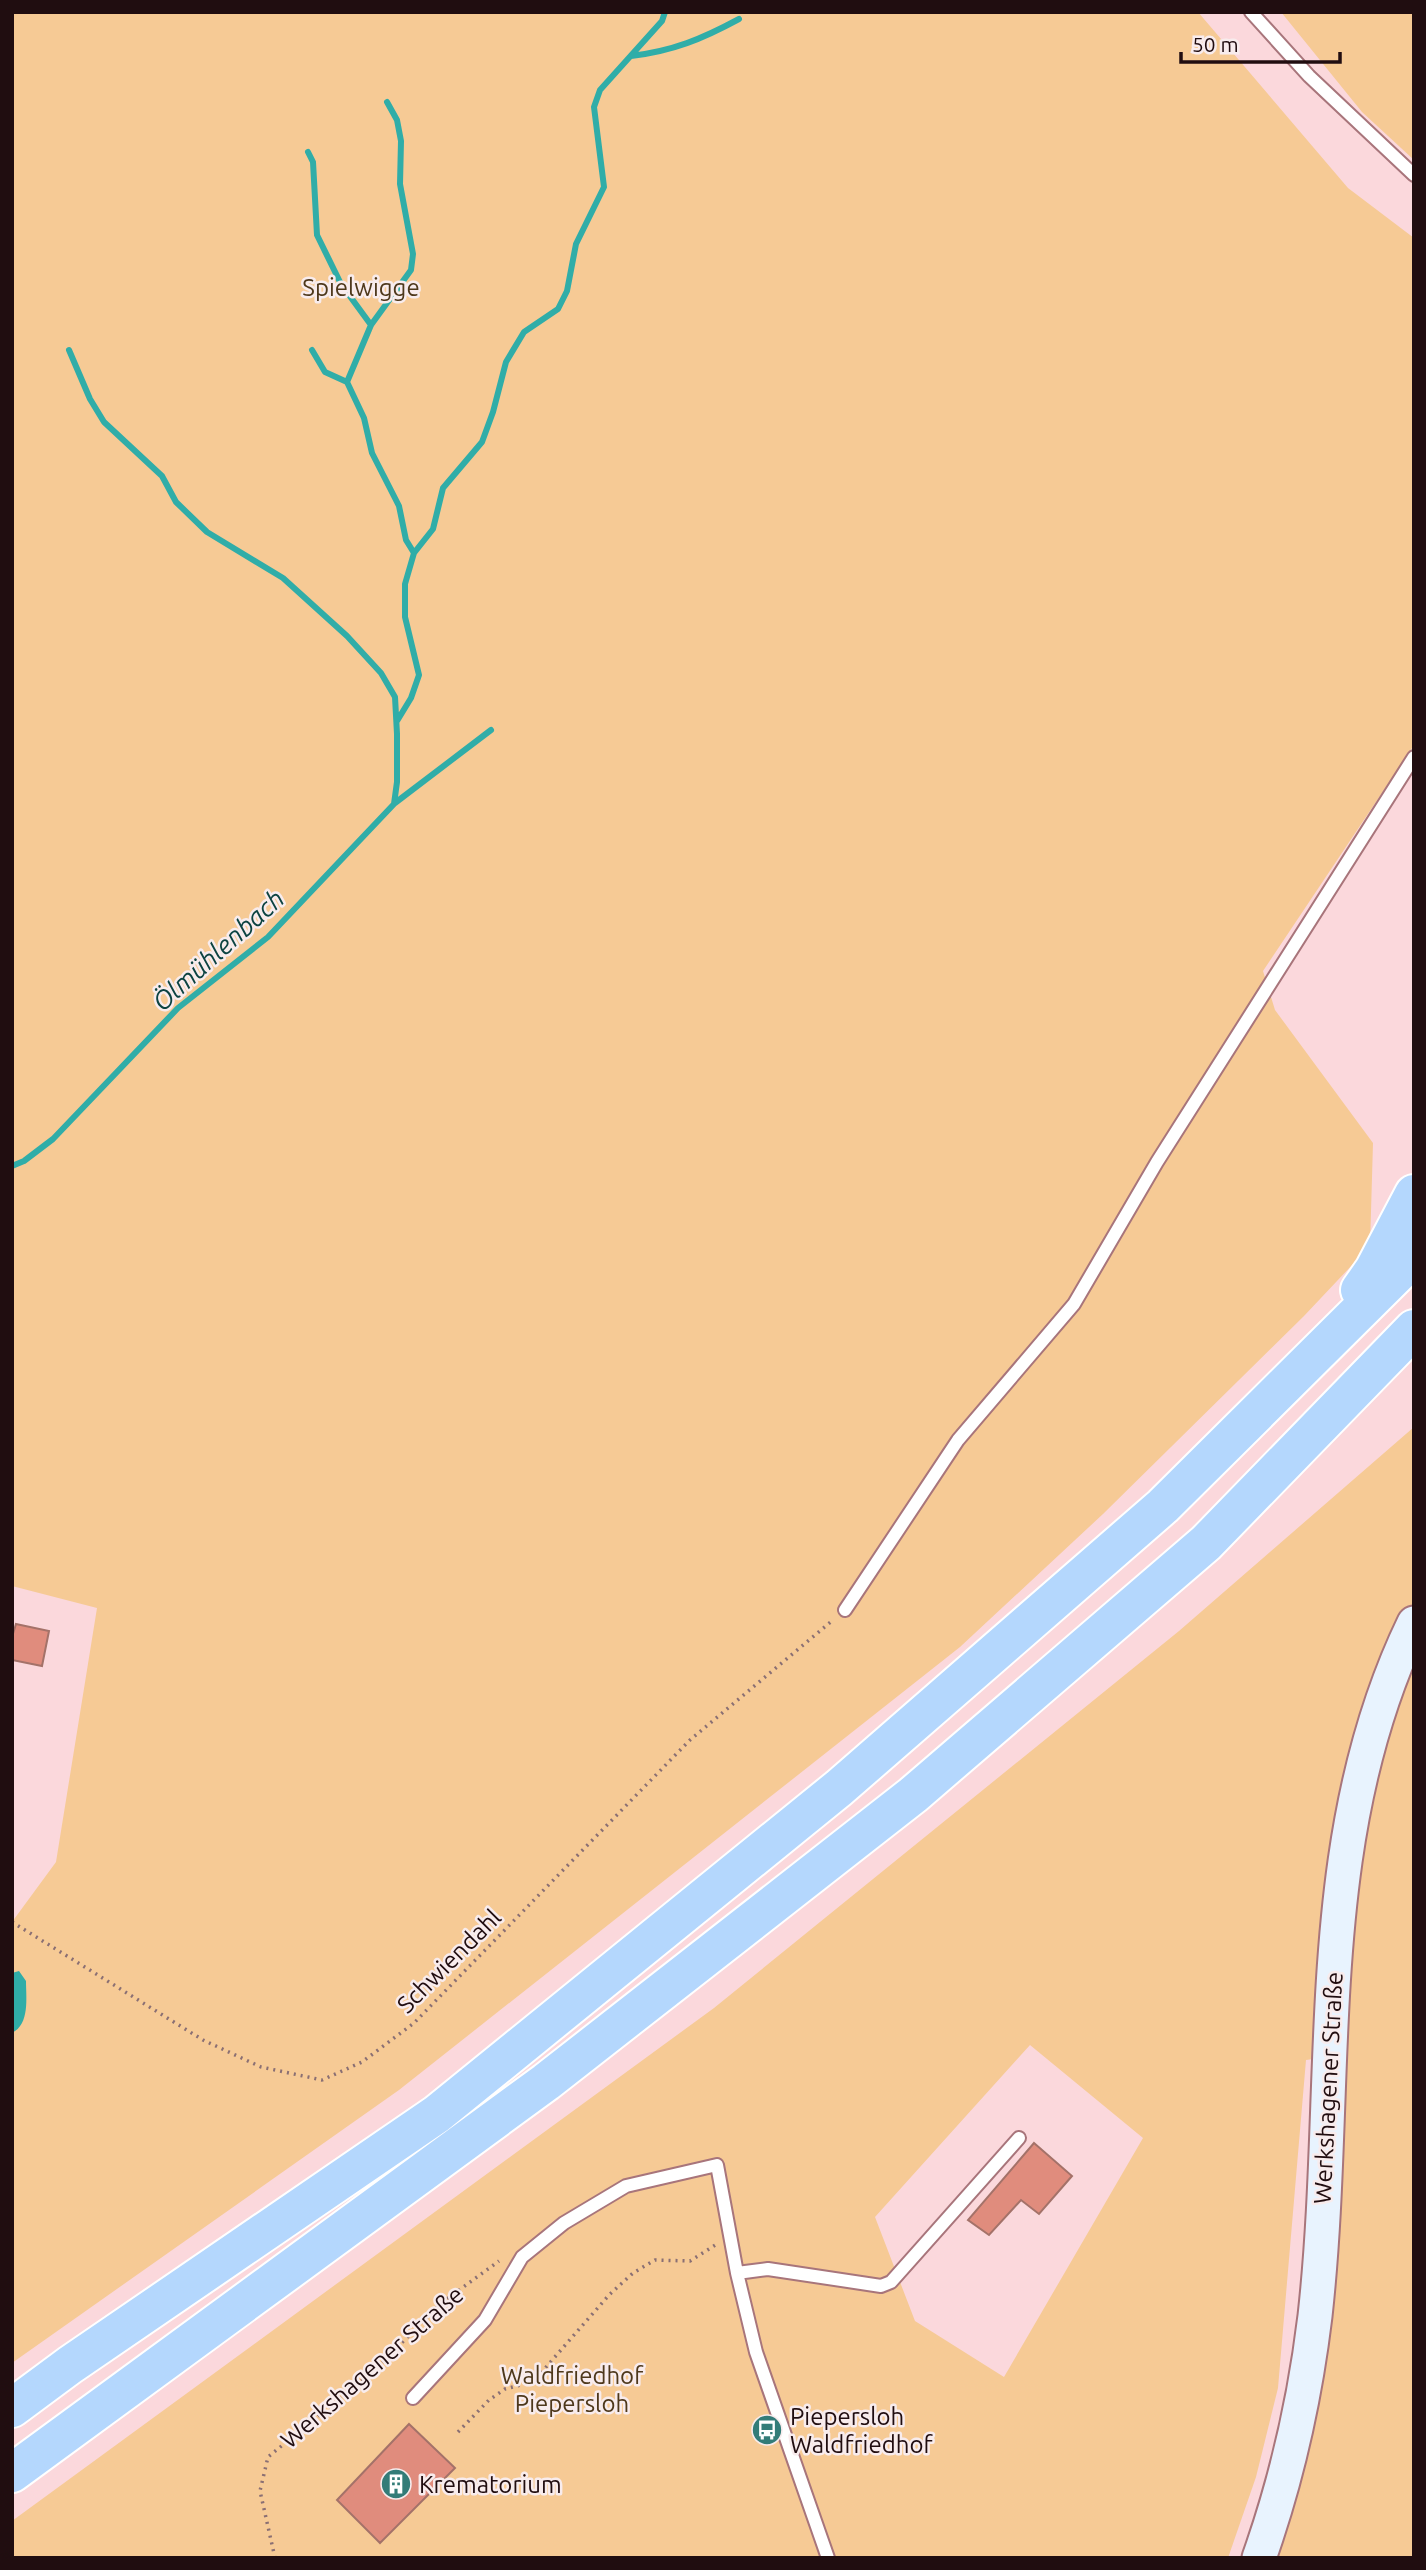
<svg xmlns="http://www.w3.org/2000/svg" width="1426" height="2570" font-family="Ubuntu,sans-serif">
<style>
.green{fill:#f6ca95;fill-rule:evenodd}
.water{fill:#30ada8}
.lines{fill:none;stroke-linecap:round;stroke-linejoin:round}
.stream{stroke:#30ada8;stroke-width:6}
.building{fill:#e08c7d;stroke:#a47269;stroke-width:2}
.lane-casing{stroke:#a8757b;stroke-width:16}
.secondary-casing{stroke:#a8757b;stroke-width:37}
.highway-casing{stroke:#fff;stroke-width:42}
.path{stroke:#8a6f73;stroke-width:3.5;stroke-dasharray:2 5;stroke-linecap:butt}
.lane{stroke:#fff;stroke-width:12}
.secondary{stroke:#e8f3fe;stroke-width:33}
.highway{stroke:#b4d7fd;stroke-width:38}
.labels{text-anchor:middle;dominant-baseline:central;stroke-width:5;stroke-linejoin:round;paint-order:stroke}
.park-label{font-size:24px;fill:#4e381b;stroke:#f8eced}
.street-label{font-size:24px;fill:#200d10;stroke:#f8eced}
.poi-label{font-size:24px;fill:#200d10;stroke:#f8eced;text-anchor:start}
.water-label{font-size:26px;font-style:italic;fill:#0c4341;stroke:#f8eced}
</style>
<rect width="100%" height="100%" fill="#fbd8dc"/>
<path class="green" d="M12,12H1198L1348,188L1414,238V745L1263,971L1275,1010L1373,1143L1370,1246L1304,1316L1103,1514L960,1647L399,2090L12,2363V1922L56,1862L97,1608L12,1586Z
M1281,12H1414V160L1362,112Z
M1414,1427V2558H1259L1291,2450L1321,2058L1306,2060L1278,2388L1256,2477L1228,2558H12V2521L714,2008L1179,1631ZM1030,2045L1143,2138L1004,2377L915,2321L875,2217Z"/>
<path class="water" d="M19,1971L26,1981C26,1998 30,2024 12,2033V1973Z"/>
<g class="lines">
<path class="stream" d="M631,56C673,51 702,39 739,19
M387,102L397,120L401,141L400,184L413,254L411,270L371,325L347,382L364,418L372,453L399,506L406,540L414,553
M308,152L313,162L317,235L341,284L371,325
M312,350L325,372L347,382
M397,721L411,698L419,675L405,617V584L414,553L433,529L443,488L482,442L493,412L506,362L524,332L558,309L567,291L576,244L604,187L594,107L600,90L662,21L665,12
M395,803L491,730
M12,1166L24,1161L53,1139L178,1008L268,937L394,804L397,782V734L395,697L381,673L347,636L283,578L207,532L176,502L162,476L104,422L90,399L69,350"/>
</g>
<path class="building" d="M16,1624L49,1631L42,1666L12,1660V1637Z
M1034,2143L1072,2176L1039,2214L1021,2200L989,2235L968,2220Z
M409,2424L455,2468L380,2543L337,2500Z"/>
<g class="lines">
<g class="lane-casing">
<path id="lane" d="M1251,12L1309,76L1414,175
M845,1610L958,1440L1074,1304L1157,1162L1414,757
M737,2273L768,2269L881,2286L891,2282L1019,2138
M413,2398L485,2320L522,2257L564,2223L626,2186L717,2165L737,2273L756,2352L828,2558"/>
</g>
<g class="secondary-casing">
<path id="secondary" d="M1259,2558C1287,2479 1305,2399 1315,2316C1341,2082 1308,1842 1414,1623"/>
</g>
<g class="highway-casing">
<path id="highway" d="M1360,1290L1374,1270L1414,1194
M12,2408L70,2365L437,2114L839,1788L1163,1506L1414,1257
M12,2473L546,2082L913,1795L1206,1543L1414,1329"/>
</g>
<path class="path" d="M12,1922L203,2040L261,2067L322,2080L362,2062L414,2023L690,1740L833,1620
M458,2432L489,2400L505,2389L533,2382L609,2295L633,2273L655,2260L690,2261L717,2244
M275,2558L260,2491L268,2457L376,2369L440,2304L499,2261"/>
<use href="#lane" class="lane"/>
<use href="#secondary" class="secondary"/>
<use href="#highway" class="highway"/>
</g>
<defs>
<g id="bus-disc" transform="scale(1.575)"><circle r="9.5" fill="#337c78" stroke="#f8eced"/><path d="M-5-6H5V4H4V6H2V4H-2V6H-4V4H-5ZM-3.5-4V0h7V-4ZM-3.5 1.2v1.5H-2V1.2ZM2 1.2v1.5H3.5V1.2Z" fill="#fff"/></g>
<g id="building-disc" transform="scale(1.575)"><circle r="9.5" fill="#337c78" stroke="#f8eced"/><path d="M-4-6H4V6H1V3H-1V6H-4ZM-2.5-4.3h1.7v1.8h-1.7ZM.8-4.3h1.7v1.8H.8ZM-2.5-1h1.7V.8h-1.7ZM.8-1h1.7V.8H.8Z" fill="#fff"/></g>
</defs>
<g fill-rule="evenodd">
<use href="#bus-disc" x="767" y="2430"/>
<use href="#building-disc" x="396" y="2484"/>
</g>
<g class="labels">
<g class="park-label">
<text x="361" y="287">Spielwigge</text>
<text x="572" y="2375">Waldfriedhof<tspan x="572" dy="28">Piepersloh</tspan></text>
</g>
<g class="street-label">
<text transform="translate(449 1961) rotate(-45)">Schwiendahl</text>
<text transform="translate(1328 2088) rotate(-87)">Werkshagener Straße</text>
<text transform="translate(372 2367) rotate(-41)">Werkshagener Straße</text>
</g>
<g class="poi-label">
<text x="790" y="2416">Piepersloh<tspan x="790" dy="28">Waldfriedhof</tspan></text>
<text x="419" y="2484">Krematorium</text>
</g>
<g class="water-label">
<text transform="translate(218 950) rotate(-42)">Ölmühlenbach</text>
</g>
</g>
<rect width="1426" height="2570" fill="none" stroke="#200d10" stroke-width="28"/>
<path d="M1181 52v10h159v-10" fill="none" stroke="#200d10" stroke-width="3.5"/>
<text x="1192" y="52" font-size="21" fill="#200d10" stroke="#f8eced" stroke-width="5" paint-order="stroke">50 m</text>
</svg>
